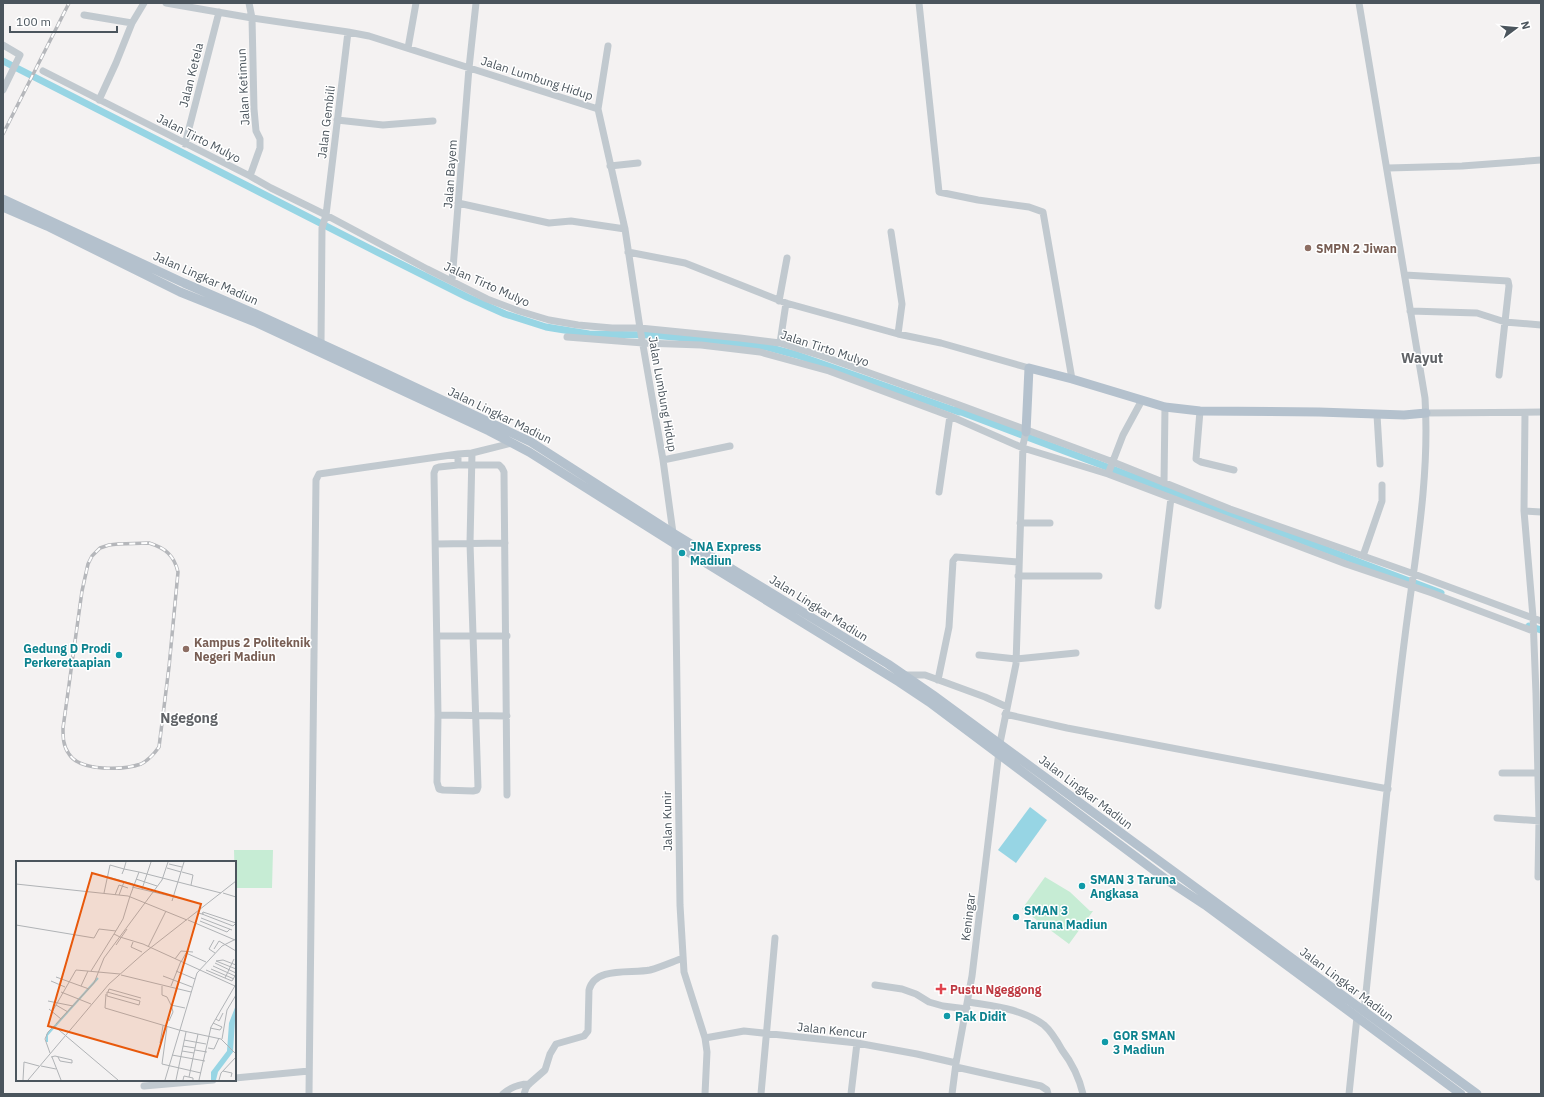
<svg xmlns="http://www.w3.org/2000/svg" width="1544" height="1097" font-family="'IBM Plex Sans',sans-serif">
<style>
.green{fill:#c6ecd4}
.water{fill:#97d5e4}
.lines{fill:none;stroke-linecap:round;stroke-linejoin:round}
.canal{stroke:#97d5e4;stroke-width:7}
.minor{stroke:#c1c9cf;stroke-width:7}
.major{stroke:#b4c1cd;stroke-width:9}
.rail-casing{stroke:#b5b7bb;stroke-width:3.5}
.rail{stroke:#fff;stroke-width:2;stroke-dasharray:6;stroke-linecap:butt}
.education-dot{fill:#8d6e63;stroke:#fff;stroke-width:1.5}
.culture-dot{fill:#0f9aa8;stroke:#fff;stroke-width:1.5}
.health-dot{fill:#e0444e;stroke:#fff;stroke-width:1.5}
.labels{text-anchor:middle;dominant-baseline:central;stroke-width:3;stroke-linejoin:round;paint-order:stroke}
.street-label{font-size:12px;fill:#4b555d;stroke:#fff}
.education-label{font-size:12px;font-weight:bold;fill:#785e54;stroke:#fff;text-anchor:start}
.culture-label{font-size:12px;font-weight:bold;fill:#0d838f;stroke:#fff;text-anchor:start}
.health-label{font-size:12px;font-weight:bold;fill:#be3a42;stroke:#fff;text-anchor:start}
.quarter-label{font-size:14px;font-weight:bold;fill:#5f6266;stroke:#fff}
.inset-river{fill:none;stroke:#97d5e4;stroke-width:2}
.inset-road{fill:none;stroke:#b0b3b6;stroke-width:1}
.view{fill:#e8590c;fill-opacity:0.15;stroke:#e8590c;stroke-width:2}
.inset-edge{fill:none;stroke:#4b555d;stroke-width:2}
</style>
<rect width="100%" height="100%" fill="#f4f2f2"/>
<path class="green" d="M234,850H273L272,888H235Z
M1045,877L1070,892L1090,911H1093L1069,944L1022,909Z"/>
<path class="water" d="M1030,807L1047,820L1016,863L998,850Z"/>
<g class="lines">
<path class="canal" d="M3,61L369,248L467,297L505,314L546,327L589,334L652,335L718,341L767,347L797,355L959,412
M956,410L1441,593
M1529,626L1541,630"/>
<path class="minor" d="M166,3L252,18L348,32L369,36L598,109L625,229L640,328L663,460L673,533
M249,3L252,18L254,109L256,131L260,139V148L250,176
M919,3L939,192L978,200L1029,207L1043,212L1072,379
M1359,3L1425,398C1430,478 1415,557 1405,636C1389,761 1377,887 1364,1012
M84,15L132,23
M3,45L20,55L3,90
M408,48L416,3
M43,71L250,176L271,188L326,215L427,269L487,299L519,311L549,320L578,325L612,328H640L740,338L780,343L822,356L954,403L1113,462L1230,509L1414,574L1541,621
M99,100L116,63L132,23L144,3
M598,109L608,46
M337,120L383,125L433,121
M185,144L219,12
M610,166L638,163
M1388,168L1462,166L1541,160
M458,203L549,223L571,221L625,229
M891,232L902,304L898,334
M628,252L685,263L786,303L898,334L941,343L1029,368
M1405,275L1508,281L1509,286L1499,375
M452,281L469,68L476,3
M779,301L787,258
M1410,311L1477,313L1505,322L1541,325
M567,337L643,343L701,345L760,352L829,371L950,416L1023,448L1108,474L1346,564L1432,593L1533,631
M780,343L786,303
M321,344L322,228L326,215L348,32
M1200,411L1196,459L1201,462L1234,470
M1426,413L1541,412
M1525,413L1524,511L1533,617L1536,694L1539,820L1538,877
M1377,415L1380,464
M472,453L470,543L478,787L477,790L473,791L443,790L439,789L437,782L438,715L434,473L436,468L439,467L458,465V454Z
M472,453L512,443
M663,460L730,446
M458,465H499L502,468L504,472L507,795
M1108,474L1123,435L1142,400
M1164,483L1165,407
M939,492L950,416
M1524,511L1541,512
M1020,523H1050
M436,544L505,543
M675,544L680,905L684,972L705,1038L707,1052L705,1094
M1363,556L1382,501V485
M1018,576H1099
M1158,606L1171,498
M437,636H507
M979,655L1016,659L1076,653
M902,676L904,675H925L985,697L1007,707
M938,680L949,627L953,561L956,557L1019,562
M1005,714L1067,728L1388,789
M438,715L507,716
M1502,773H1539
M1497,818L1541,821
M875,985L902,989L916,994L929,1002L943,1006L967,1009
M968,1002C991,1005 1025,1010 1044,1025C1051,1031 1057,1041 1062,1050C1072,1063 1079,1077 1083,1094
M705,1038L744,1031L857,1043L917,1054L956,1063
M956,1067L1041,1086L1047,1090L1048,1094
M235,1078L309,1071
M144,1086L213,1080
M309,1094L316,480L319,474L458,454
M503,1094C511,1087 518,1084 529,1084
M524,1094L526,1088L529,1084L545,1070L550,1054L556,1044L584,1036L588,1031L589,990C595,966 632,974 650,970C661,967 672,962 683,958
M761,1094L775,938
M851,1094L857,1043
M952,1094L956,1063L972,976L1000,743L1016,664L1023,445L1026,432
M1349,1094L1357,1017"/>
<path class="major" d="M3,199L184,283L258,315L385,373L531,442L673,533L888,664L933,695L1477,1094
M3,207L47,226L180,292L255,322L489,431L529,452L675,544L899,682L929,702L1167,880L1205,905L1461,1094
M1026,432L1029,368L1072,379L1165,407L1200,411L1319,412L1404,415L1426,413"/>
<g class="rail-casing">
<path id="rail" d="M3,134L69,3
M149,543C165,548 174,555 178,572L169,667L159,747C154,754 149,760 141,764C124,770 80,772 69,754C63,746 63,737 63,728L82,591L88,564L92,556L100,548L109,545L118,544Z"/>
</g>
<use href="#rail" class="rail"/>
</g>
<g class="education-dot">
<circle cx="1308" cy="248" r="4"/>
<circle cx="186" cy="649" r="4"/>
</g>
<g class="culture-dot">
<circle cx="682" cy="553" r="4"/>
<circle cx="119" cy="655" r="4"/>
<circle cx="1082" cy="886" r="4"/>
<circle cx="1016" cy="917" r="4"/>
<circle cx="947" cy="1016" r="4"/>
<circle cx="1105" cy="1042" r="4"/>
</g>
<path class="health-dot" d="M939 983h4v4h4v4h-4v4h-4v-4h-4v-4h4z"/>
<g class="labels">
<g class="street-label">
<text transform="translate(191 75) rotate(-76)">Jalan Ketela</text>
<text transform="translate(537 78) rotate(18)">Jalan Lumbung Hidup</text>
<text transform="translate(243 87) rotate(-93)">Jalan Ketimun</text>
<text transform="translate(326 122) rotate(-83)">Jalan Gembili</text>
<text transform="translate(199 138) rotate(27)">Jalan Tirto Mulyo</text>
<text transform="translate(450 174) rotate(-86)">Jalan Bayem</text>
<text transform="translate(206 278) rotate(24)">Jalan Lingkar Madiun</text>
<text transform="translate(487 284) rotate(24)">Jalan Tirto Mulyo</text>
<text transform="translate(825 348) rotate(18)">Jalan Tirto Mulyo</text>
<text transform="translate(663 394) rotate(80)">Jalan Lumbung Hidup</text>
<text transform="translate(500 415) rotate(26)">Jalan Lingkar Madiun</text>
<text transform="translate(819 608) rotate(32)">Jalan Lingkar Madiun</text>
<text transform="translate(1086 792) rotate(37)">Jalan Lingkar Madiun</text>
<text transform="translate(667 821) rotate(-91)">Jalan Kunir</text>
<text transform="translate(968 917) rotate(-83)">Keningar</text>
<text transform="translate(1347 984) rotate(37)">Jalan Lingkar Madiun</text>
<text transform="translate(832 1030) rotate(6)">Jalan Kencur</text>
</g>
<g class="education-label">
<text x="1316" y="248">SMPN 2 Jiwan</text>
<text x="194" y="642">Kampus 2 Politeknik<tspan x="194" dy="14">Negeri Madiun</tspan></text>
</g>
<g class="culture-label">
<text x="690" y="546">JNA Express<tspan x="690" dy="14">Madiun</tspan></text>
<text x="111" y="648" text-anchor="end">Gedung D Prodi<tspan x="111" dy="14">Perkeretaapian</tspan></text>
<text x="1090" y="879">SMAN 3 Taruna<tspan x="1090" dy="14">Angkasa</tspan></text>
<text x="1024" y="910">SMAN 3<tspan x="1024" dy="14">Taruna Madiun</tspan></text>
<text x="955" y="1016">Pak Didit</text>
<text x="1113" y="1035">GOR SMAN<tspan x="1113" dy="14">3 Madiun</tspan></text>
</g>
<g class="health-label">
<text x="950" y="989">Pustu Ngeggong</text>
</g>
<g class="quarter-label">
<text x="1422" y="358">Wayut</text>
<text x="189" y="718">Ngegong</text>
</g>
</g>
<g transform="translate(16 861)">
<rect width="220" height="220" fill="#f4f2f2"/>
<path d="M220,144L217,191L202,211L200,219H195V211L211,190L213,162Z" fill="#97d5e4"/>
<path class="inset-river" d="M31,181V174L82,117"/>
<path class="inset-road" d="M110,1L108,8L123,11M153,3L166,6M151,7L165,11M166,11L177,14L175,24M92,16L117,23M120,18L141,25M0,23L112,35L171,59M116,26L163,37M126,28L135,1M88,32L94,4L108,8L106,13M207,32L220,36M99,34L103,24L112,27M103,34L108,21M114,35L123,11L205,32M156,40L168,1M182,52L186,53L187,51L220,62L217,65L186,53H188M185,57L216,69M172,59L219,79M184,60L211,71L214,68M0,64L78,77L83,68L100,70M104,76L127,83L219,125M104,76L98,73L107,58L114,35M198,79L193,88L199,92M117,81L115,86L126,91M100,84L111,68M132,86L150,50M198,88L203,80L220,90M159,98L165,90L177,91M200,100L207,99L220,104M200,100L220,108M165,101L170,92L190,101M199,102L220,112M197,105L219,115M195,108L218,118M190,109L216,120L220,113M75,110L98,73M160,110L179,118M105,114L175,131M147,115L176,126M40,116L73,128M209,117L218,98M35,120L49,126M65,125L72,110M146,125V134L151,136L155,144L169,147M155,125L165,100M45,131L75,143M91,131L124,140L123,144L91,135ZM92,131L93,128L125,137M90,133L89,147L163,169L205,178L220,193M32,140L57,145M40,144L52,151M33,148L45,158M36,151L60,109L104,113M200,158L203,160L207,152M153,160L157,151L155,143M40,163L78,122L88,97L146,19L152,1M151,166L146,203L185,212M194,167L204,169L206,166L197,162M50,175L102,219M206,178L211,149L220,134M168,179L190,183M144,182L147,165M167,185L179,187M192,187L198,188L203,177M179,189L191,191M166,190L178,192M34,192L29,178L32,171L38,165L49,174M156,194L189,200M35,196L39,195L56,199V202L44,200L42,196M36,196L45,219M25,205L40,208M207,210L216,212L215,216M173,216L182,173M7,219L8,201L23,205M12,219L93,123L128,92L220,20M149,219L181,112L206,85L220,78M160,219L170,171M167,219L168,215L177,217V219M183,219L195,166L220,123M203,219L205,212L220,196"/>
<path class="view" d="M76,12L185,43L141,196L32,165Z"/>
<rect width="220" height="220" class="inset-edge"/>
</g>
<rect width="1544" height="1097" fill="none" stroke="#4b555d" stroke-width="8"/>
<g transform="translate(1516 28) rotate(74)" stroke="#ffffff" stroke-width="3" paint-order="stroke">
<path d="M0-3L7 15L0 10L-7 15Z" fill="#4b555d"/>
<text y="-6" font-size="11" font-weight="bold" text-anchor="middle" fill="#4b555d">N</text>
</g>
<path d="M10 26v6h107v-6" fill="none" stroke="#4b555d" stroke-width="2"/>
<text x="16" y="26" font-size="12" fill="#4b555d" stroke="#ffffff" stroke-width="3" paint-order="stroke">100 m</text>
</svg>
